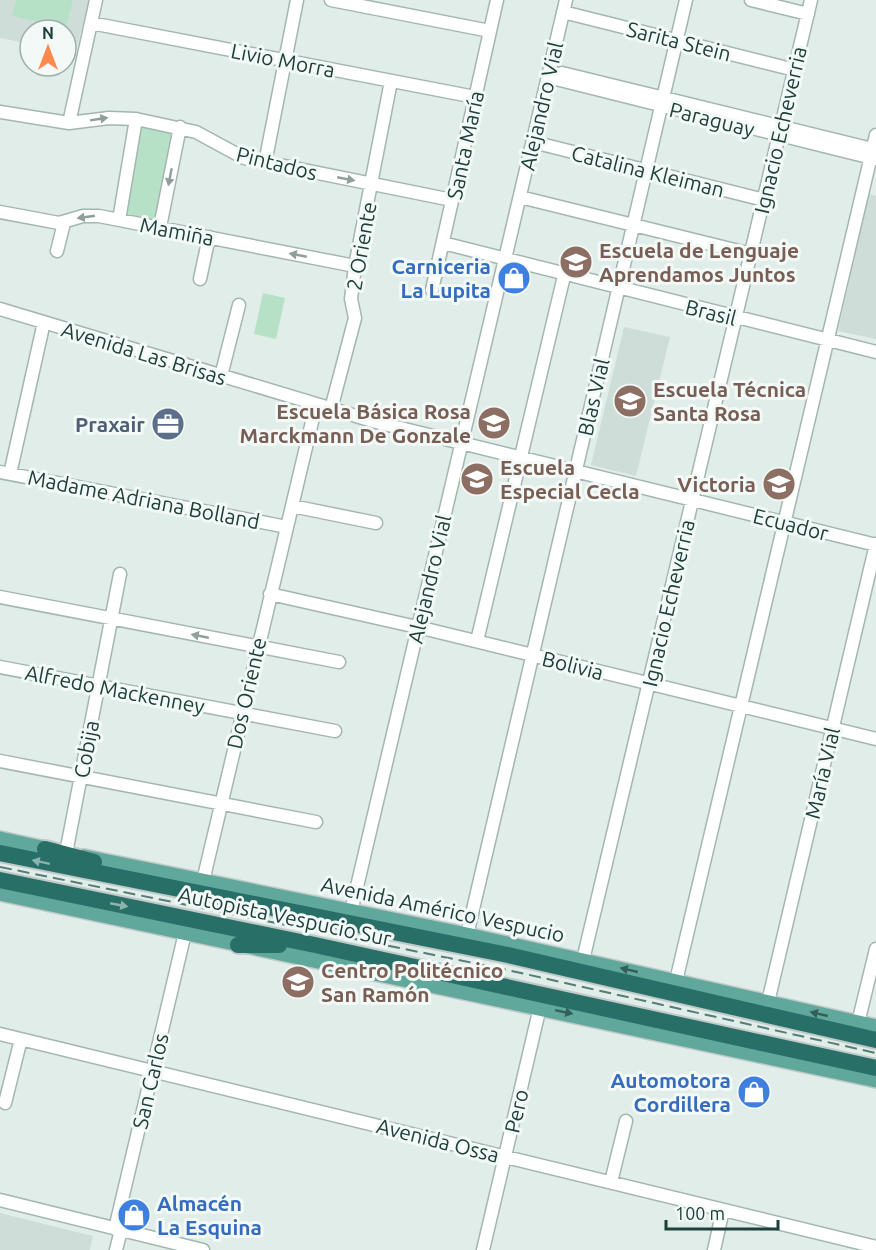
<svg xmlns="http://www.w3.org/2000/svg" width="876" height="1250" font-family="Ubuntu,sans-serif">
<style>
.built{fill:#cfddd8}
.green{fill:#b7e1c6}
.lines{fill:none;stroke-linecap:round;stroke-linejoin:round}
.minor-casing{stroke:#a3b6b1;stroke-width:15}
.major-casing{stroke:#c0cac8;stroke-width:18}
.highway-casing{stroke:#c0cac8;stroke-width:20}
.minor{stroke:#fff;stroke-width:12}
.major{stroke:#60a89c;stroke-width:15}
.highway{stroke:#276f67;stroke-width:16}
.rail{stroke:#597b75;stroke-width:2;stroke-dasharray:12 6;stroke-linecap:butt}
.oneway{fill:#8fa09c}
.oneway2{fill:#8cb4ae}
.oneway3{fill:#325f57}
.labels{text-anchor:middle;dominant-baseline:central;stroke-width:6;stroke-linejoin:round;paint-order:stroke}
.street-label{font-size:21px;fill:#1f403a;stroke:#f2f9f6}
.education-label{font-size:21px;font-weight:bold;fill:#785e54;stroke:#f2f9f6;text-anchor:start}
.shop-label{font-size:21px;font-weight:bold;fill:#366cbe;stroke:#f2f9f6;text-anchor:end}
.service-label{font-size:21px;font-weight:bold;fill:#4e5e75;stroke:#f2f9f6;text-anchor:end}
</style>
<rect width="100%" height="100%" fill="#e1ede9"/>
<path class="built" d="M0,0H89L75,54L66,52V30H30V44L0,38Z
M869,194L876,196V339L838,331Z
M624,327L670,337L636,476L591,465Z
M0,1213L93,1236L90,1250H0Z"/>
<path class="green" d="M16,0H73L66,28L12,16Z
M140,124L176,131L159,222L123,215Z
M263,293L285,298L276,339L254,334Z"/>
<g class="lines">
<g class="minor-casing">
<path id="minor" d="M331,0L490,31
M751,0L808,14
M563,12L795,70
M91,23L475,97
M562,73L876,150
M548,77L876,159
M0,112L69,123L109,118L136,119L196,132L244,158L452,200
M69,123L96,0
M533,142L764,200
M265,163L297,0
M520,197L751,254
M0,212L59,223L83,216H99L355,266
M119,220L136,119
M160,227L180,127
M443,243L876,352
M57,251L64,223
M200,279L209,237
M432,290L497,0
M0,309L376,422L876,545
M221,376L239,305
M331,409L355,318L351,299L355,266L391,81
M0,472L287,527
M10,474L44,322
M292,506L376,523
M270,594L426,629L876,739
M0,597L339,662
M477,641L564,276
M0,667L335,731
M0,761L316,822
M66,853L120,574
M203,881L316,405
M351,912L566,0
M467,935L686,0
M583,960L811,0
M676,981L876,135
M768,1002L876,544
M858,1023L876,949
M0,1034L876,1247
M5,1103L21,1039
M611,1182L626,1121
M0,1200L203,1250
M115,1229L185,933
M116,1250L121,1230
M483,1250L540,1007
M714,1250L723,1210"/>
</g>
<g class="major-casing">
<path id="major" d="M0,839L55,851
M84,857L467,935L876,1027
M0,893L876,1080"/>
</g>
<g class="highway-casing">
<path id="highway" d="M45,849L94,862
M0,853L508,955L876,1040
M0,880L315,945L876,1068
M238,945H279"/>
</g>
<use href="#minor" class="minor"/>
<use href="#major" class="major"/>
<use href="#highway" class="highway"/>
<path class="rail" d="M0,867L503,969L876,1053"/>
</g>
<defs><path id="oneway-solid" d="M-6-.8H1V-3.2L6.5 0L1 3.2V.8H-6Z" transform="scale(1.5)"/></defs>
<g class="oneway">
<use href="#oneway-solid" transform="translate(99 119) rotate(-9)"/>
<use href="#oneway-solid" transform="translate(170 177) rotate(101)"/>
<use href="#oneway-solid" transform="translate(346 179) rotate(11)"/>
<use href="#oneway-solid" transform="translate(86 217) rotate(172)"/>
<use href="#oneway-solid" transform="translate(298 255) rotate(-169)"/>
<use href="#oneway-solid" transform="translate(200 636) rotate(-169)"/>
</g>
<g class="oneway2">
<use href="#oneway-solid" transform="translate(41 862) rotate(-168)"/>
<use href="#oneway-solid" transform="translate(119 905) rotate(11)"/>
</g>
<g class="oneway3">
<use href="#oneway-solid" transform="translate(629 970) rotate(-167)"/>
<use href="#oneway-solid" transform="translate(564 1012) rotate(12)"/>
<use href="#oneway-solid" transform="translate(819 1014) rotate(-167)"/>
</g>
<defs>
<g id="school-disc" transform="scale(1.725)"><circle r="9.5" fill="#8d6e63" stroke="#f2f9f6"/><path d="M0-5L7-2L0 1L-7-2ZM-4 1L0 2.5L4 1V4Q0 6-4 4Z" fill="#fff"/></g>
<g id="shop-disc" transform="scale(1.725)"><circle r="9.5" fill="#3f7fe0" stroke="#f2f9f6"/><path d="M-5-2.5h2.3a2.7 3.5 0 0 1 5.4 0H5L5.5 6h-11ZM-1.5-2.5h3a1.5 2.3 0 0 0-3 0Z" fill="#fff"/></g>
<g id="office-disc" transform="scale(1.725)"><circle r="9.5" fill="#5c6f8a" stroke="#f2f9f6"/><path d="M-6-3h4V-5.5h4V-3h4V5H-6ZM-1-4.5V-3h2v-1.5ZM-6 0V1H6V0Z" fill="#fff"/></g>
</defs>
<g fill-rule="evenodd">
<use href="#school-disc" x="576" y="262"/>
<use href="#shop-disc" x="514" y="278"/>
<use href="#school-disc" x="630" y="401"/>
<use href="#school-disc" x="494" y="423"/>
<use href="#office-disc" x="168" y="424"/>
<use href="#school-disc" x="477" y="479"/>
<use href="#school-disc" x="779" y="484"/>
<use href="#school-disc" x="298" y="982"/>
<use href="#shop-disc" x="754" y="1092"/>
<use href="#shop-disc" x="134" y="1215"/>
</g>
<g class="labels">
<g class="street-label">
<text transform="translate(679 41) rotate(14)">Sarita Stein</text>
<text transform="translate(283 60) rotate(11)">Livio Morra</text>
<text transform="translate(541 106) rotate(-77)">Alejandro Vial</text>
<text transform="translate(712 119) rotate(14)">Paraguay</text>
<text transform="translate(780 130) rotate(-77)">Ignacio Echeverria</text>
<text transform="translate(465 145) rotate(-78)">Santa María</text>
<text transform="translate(277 163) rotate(14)">Pintados</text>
<text transform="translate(648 171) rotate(14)">Catalina Kleiman</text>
<text transform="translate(177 231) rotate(11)">Mamiña</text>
<text transform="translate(361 246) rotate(-80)">2 Oriente</text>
<text transform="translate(711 312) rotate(14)">Brasil</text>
<text transform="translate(144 353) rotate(17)">Avenida Las Brisas</text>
<text transform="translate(593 397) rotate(-77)">Blas Vial</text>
<text transform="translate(144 499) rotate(11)">Madame Adriana Bolland</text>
<text transform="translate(791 524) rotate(14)">Ecuador</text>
<text transform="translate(429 579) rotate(-77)">Alejandro Vial</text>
<text transform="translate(668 603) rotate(-77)">Ignacio Echeverria</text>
<text transform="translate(573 665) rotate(14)">Bolivia</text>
<text transform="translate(115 689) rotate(11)">Alfredo Mackenney</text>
<text transform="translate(246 693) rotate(-77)">Dos Oriente</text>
<text transform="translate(86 749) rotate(-79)">Cobija</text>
<text transform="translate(822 773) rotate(-77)">María Vial</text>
<text transform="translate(443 909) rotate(12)">Avenida Américo Vespucio</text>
<text transform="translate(285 916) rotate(12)">Autopista Vespucio Sur</text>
<text transform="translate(150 1081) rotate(-77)">San Carlos</text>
<text transform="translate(516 1111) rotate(-77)">Pero</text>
<text transform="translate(438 1140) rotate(14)">Avenida Ossa</text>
</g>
<g class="education-label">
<text x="599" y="250">Escuela de Lenguaje<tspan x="599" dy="24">Aprendamos Juntos</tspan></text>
<text x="653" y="389">Escuela Técnica<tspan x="653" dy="24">Santa Rosa</tspan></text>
<text x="471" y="411" text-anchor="end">Escuela Básica Rosa<tspan x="471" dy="24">Marckmann De Gonzale</tspan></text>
<text x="500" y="467">Escuela<tspan x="500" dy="24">Especial Cecla</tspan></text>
<text x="756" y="484" text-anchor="end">Victoria</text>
<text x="321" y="970">Centro Politécnico<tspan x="321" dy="24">San Ramón</tspan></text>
</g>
<g class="shop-label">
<text x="491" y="266">Carniceria<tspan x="491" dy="24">La Lupita</tspan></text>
<text x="731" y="1080">Automotora<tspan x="731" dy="24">Cordillera</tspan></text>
<text x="157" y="1203" text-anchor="start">Almacén<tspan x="157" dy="24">La Esquina</tspan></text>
</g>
<g class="service-label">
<text x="145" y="424">Praxair</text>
</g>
</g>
<g transform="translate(48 48)"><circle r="28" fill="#f2f9f6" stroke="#9eafab" stroke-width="1.5"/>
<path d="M0-4.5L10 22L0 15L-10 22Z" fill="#ff894d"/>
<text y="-9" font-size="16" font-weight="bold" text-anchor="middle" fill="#1f403a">N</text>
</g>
<path d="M666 1220v9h112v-9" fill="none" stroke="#1f403a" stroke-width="3"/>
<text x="675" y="1220" font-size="18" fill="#1f403a" stroke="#f2f9f6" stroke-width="4.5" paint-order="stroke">100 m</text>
</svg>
